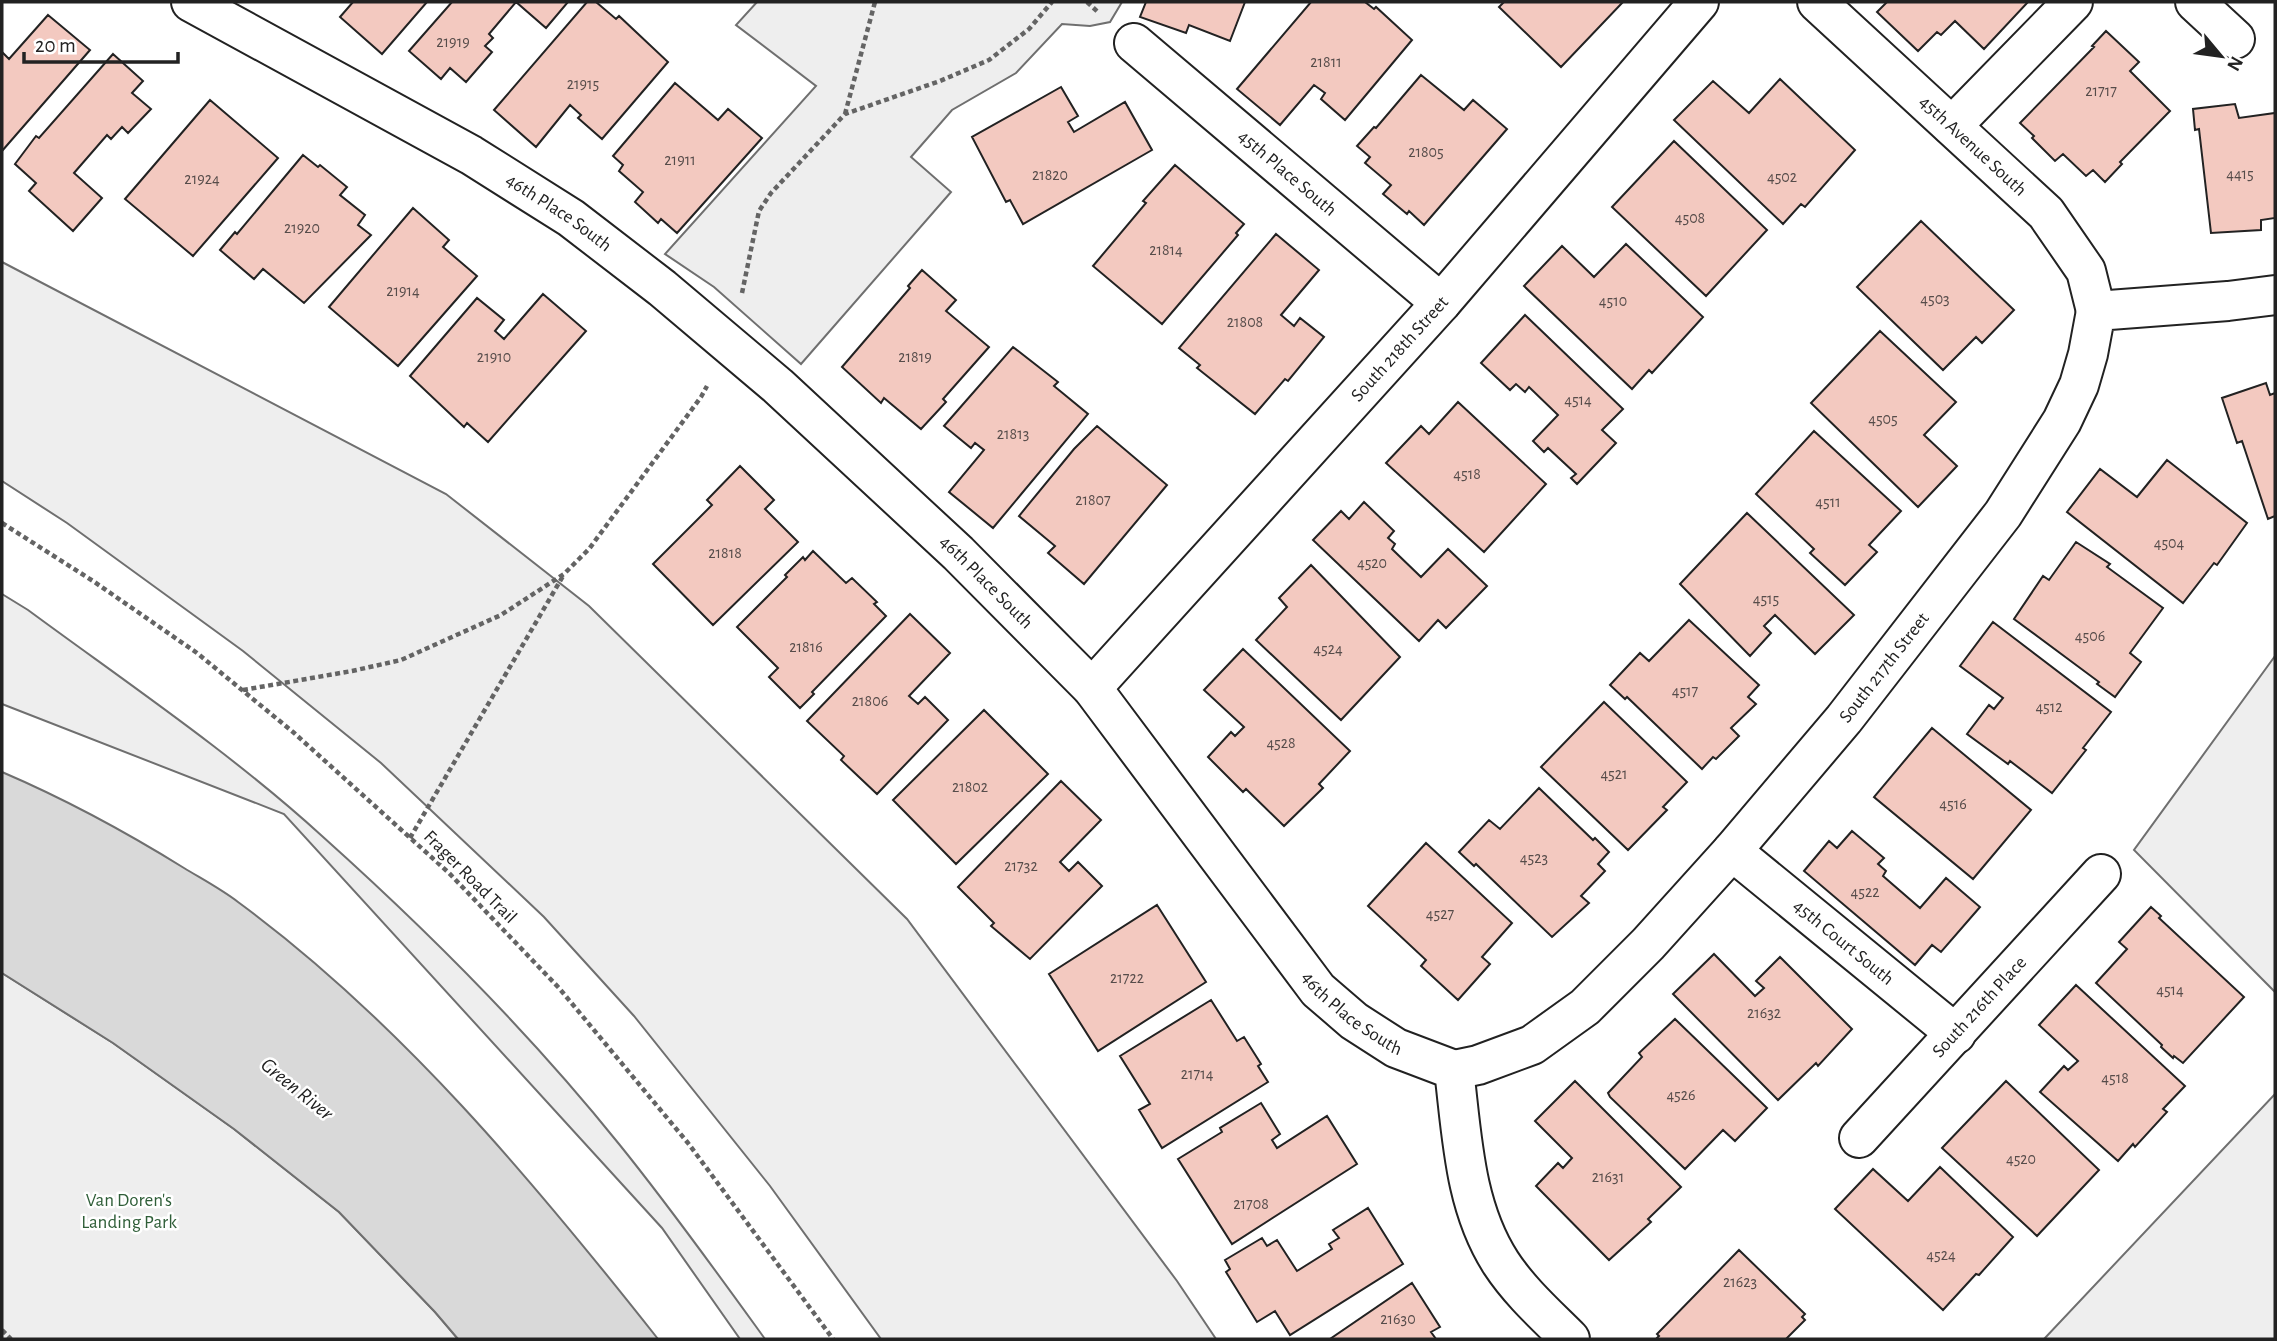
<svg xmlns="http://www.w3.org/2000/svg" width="2277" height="1341" font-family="'Alegreya Sans',sans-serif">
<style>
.green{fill:#eee;stroke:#6f6f6f;stroke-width:2}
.water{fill:#d9d9d9;stroke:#6f6f6f;stroke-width:2}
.building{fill:#f3c9c0;stroke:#222;stroke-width:2}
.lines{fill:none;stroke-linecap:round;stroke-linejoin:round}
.street-casing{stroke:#222;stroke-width:42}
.path{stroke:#646464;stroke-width:4.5;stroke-dasharray:5 3.5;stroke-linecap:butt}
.street{stroke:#fff;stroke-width:38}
.labels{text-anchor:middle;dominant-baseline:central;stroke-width:5;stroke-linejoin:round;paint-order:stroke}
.number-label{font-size:16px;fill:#564c4a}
.street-label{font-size:19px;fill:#222;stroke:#fff}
.park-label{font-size:19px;fill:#2f5e38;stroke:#fff}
.water-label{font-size:21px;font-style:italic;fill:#222;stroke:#fff}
</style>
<rect width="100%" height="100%" fill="#fff"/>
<path class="green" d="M757,2H1122L1110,22L1090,26L1062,24L1016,73L952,110L911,157L951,192L801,364L714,287L665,254L816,86L736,25Z
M2,262L446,494L589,606L907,919L1177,1281L1216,1339H881L770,1186L634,1016L544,917L381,763L243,651L67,523L2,481Z
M2,594L28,610C127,683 231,753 322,836C428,931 530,1033 619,1144C670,1207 718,1274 765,1339H740L662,1228L284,814L2,704Z
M2275,656V992L2134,850Z
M2,973L113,1043L234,1129L339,1212L435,1312L458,1339H2Z
M2275,1094V1339H2044Z"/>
<path class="water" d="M2,772C65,799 126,832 184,868C202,879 221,889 238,902C400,1021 534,1182 658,1339H458L435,1312L339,1212L234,1129L113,1043L2,973Z"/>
<path class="building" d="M353,2H427L382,54L340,17Z
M452,2H568L546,28L516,2L489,34L493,38L485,46L492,52L466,82L450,68L441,79L409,51Z
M587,2H596L616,19L619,16L668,62L602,139L578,118L581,115L570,105L536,147L494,110Z
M1146,2H1245L1230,41L1189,25L1186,33L1140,17Z
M1311,2H1365L1374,9L1376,7L1412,40L1345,120L1321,99L1325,93L1314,85L1280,125L1237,89Z
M1504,2H1623L1561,67L1499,7Z
M1887,2H2028L1984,49L1955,21L1941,35L1937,32L1918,51L1877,12Z
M48,15L90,50L2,151V52L9,59Z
M2106,31L2139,62L2130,71L2170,111L2120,162L2122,164L2105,182L2093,170L2086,176L2063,154L2055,161L2032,138L2034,136L2020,123L2094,47L2092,46Z
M113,54L143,81L132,93L151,109L128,133L122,127L111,139L107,135L74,173L102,198L73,231L29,191L36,183L15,164L36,136L39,138Z
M1421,75L1464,110L1473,100L1507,129L1424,225L1409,211L1407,214L1383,194L1391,185L1365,163L1370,157L1357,146L1374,127L1376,128Z
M1780,79L1855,150L1805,207L1801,204L1783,224L1674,120L1713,81L1749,113Z
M675,83L718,120L728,109L762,138L677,233L661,219L658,223L635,202L643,192L619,171L623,165L613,156Z
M1061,87L1078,116L1068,122L1074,132L1125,102L1152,150L1023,224L1010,200L1006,202L972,137Z
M210,100L278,158L193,256L125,199Z
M2235,104L2239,118L2275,113V218L2261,220V230L2211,233L2199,129L2195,130L2193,109Z
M1674,141L1767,230L1706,296L1612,207Z
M303,155L318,167L320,165L347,187L340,195L365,215L358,225L371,235L304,303L263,269L254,279L220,250L235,232L237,234Z
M1175,165L1244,224L1236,233L1238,235L1162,324L1093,266L1146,203L1143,201Z
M413,208L449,240L443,247L477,276L398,366L329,307Z
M1921,221L2014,310L1982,343L1976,337L1943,370L1857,287Z
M1276,234L1319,270L1281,315L1294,326L1300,318L1324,337L1288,381L1285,379L1255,414L1197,368L1200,365L1179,348Z
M1626,244L1703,317L1652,373L1649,370L1632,389L1524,286L1562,246L1594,277Z
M922,270L956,300L946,311L989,347L943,399L946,402L921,429L884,398L881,403L842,367L910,288L908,286Z
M543,294L586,331L488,442L467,423L464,427L410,376L477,298L504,320L495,331L504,339Z
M1525,315L1623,409L1602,430L1616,443L1577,484L1571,478L1576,474L1548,448L1544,452L1533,441L1558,415L1529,387L1525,392L1516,384L1510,390L1481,363Z
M1880,331L1956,402L1924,435L1957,466L1918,507L1811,403Z
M1013,347L1058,382L1054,386L1088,414L993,528L949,492L984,450L975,443L971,448L944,426Z
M2266,383L2270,395L2275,393V516L2268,519L2242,441L2237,443L2222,398Z
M1458,402L1546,484L1484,552L1386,463L1421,426L1429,434Z
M1097,426L1167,485L1084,584L1048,553L1055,546L1019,516L1074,449Z
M1814,431L1901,511L1869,545L1877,552L1845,585L1810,553L1814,549L1756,494Z
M2167,460L2247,523L2217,565L2214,563L2183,603L2067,512L2100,469L2137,497Z
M740,466L774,500L765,509L798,542L713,625L653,564L712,505L707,500Z
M1364,502L1394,531L1388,538L1395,544L1392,549L1421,577L1448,549L1487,586L1446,628L1438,620L1419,641L1313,540L1341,511L1349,519Z
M1747,513L1854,615L1815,654L1775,615L1764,626L1771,633L1750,656L1680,584Z
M2076,542L2110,564L2107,567L2163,608L2130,653L2141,662L2115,697L2097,684L2099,682L2014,619L2043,576L2049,580Z
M813,551L846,583L852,578L877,602L874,604L886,616L812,692L814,694L800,708L769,677L778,668L737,627L787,577L785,575L803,557L805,560Z
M1311,565L1400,657L1341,720L1256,640L1287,607L1279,598Z
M910,614L950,653L909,696L918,704L925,697L948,720L877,794L841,760L844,756L807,721Z
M1689,620L1759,685L1748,697L1756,704L1731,728L1739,736L1716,759L1713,757L1702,769L1627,697L1625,699L1610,685L1640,653L1649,661Z
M1993,622L2111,712L2083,748L2086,750L2052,793L2010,761L2008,764L1967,734L1989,705L1994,709L2003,698L1960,666Z
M1243,649L1350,751L1319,784L1323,788L1284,826L1246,789L1243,792L1208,757L1231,732L1235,736L1244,727L1204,690Z
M1604,702L1687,782L1663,807L1667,810L1628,850L1541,767Z
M984,710L1048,774L956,864L893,800Z
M1932,728L2031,810L1973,879L1874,797Z
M1061,781L1101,820L1060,862L1069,871L1078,862L1102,886L1030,959L991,926L994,923L958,887Z
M1539,788L1593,840L1595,838L1609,852L1598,864L1605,871L1581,896L1589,903L1552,937L1476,864L1474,866L1459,852L1489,820L1500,829Z
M1852,831L1884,858L1878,864L1886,871L1883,876L1920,908L1946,878L1980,907L1941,952L1932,945L1915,965L1804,871L1829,841L1837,848Z
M1426,843L1512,923L1482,957L1490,964L1458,1000L1421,966L1426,960L1368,906Z
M1157,905L1206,982L1098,1051L1049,974Z
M2151,907L2161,916L2159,918L2244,997L2183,1063L2174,1056L2173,1058L2161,1047L2162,1045L2096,983L2127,949L2119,942Z
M1714,954L1755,996L1764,988L1756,981L1780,957L1852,1029L1818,1066L1816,1063L1778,1100L1673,994Z
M2076,985L2185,1086L2163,1109L2167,1112L2135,1147L2133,1144L2118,1161L2040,1092L2064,1066L2068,1070L2078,1061L2039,1025Z
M1211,1000L1237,1041L1244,1037L1261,1064L1258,1066L1268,1082L1162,1148L1139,1110L1150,1104L1120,1056Z
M1675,1019L1767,1108L1735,1141L1723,1130L1685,1169L1610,1097L1608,1093L1642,1057L1639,1053Z
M1575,1081L1681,1187L1648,1219L1651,1222L1609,1260L1536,1186L1558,1163L1563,1168L1572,1158L1535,1121Z
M2006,1081L2099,1170L2037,1236L1942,1148Z
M1261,1103L1280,1134L1272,1140L1277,1148L1327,1116L1357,1164L1232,1244L1178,1159L1222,1132L1220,1128Z
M1940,1167L2013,1237L1979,1275L1976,1274L1943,1310L1835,1209L1873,1169L1908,1201Z
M1368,1208L1403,1264L1290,1335L1275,1311L1257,1322L1226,1272L1230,1269L1225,1260L1262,1238L1267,1246L1277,1240L1297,1271L1332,1249L1329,1244L1339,1238L1333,1230Z
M1739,1250L1805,1314L1802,1317L1805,1320L1786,1339H1656L1659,1336L1657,1334Z
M1412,1283L1440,1327L1431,1332L1436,1339H1330Z"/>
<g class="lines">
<g class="street-casing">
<g id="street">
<path id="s1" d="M191,2L471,155L571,218L662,288L778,386L958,553L1092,688L1318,990L1354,1021L1396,1048L1454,1070C1462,1135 1464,1206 1501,1263C1520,1292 1546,1315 1570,1339"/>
<path id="s2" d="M1817,2L2046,213L2086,271L2096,311"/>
<path d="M2195,2L2235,39"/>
<path id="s3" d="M1134,43L1441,303"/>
<path d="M1952,126L2073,2"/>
<path id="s4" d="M1092,688L1441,303L1699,2"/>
<path id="s5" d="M1732,851L1956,1034"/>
<path id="s6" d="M1454,1070L1478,1065L1532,1045L1585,1007L1648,944L1732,851L1844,719L2003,514L2062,421L2079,385L2088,354L2096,311L2228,301L2275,295"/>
<path id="s7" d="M1859,1138L2101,874"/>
</g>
</g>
<path class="path" d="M1087,2L1099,13
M845,114L875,2
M742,293L759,211L771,193L845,114L940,81L989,60L1029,29L1052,2
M2,523L93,581L197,653L293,732L449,873L559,988L688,1143L833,1339
M243,690L352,671L401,660L501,615L564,574L589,549L701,397L707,386
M410,838L563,576
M2,1330L11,1339"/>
<use href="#street" class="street"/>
</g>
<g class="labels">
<g class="number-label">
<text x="453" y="42">21919</text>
<text x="1326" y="62">21811</text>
<text x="583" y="84">21915</text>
<text x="2101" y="91">21717</text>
<text x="1426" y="152">21805</text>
<text x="680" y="160">21911</text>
<text x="2240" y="174">4415</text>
<text x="1050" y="175">21820</text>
<text x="1782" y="177">4502</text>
<text x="202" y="179">21924</text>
<text x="1690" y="218">4508</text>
<text x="302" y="228">21920</text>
<text x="1166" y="250">21814</text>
<text x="403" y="291">21914</text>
<text x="1935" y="299">4503</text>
<text x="1613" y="301">4510</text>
<text x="1245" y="322">21808</text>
<text x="494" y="357">21910</text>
<text x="915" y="357">21819</text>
<text x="1578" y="400">4514</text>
<text x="1883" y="419">4505</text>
<text x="1013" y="434">21813</text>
<text x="1467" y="474">4518</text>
<text x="1093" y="500">21807</text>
<text x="1828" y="502">4511</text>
<text x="2169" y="543">4504</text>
<text x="725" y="553">21818</text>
<text x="1372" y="563">4520</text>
<text x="1766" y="599">4515</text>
<text x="2090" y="636">4506</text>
<text x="806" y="647">21816</text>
<text x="1328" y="649">4524</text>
<text x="1685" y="691">4517</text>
<text x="870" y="701">21806</text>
<text x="2049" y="707">4512</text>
<text x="1281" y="743">4528</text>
<text x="1614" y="774">4521</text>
<text x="970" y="787">21802</text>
<text x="1953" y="804">4516</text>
<text x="1534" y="858">4523</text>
<text x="1021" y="866">21732</text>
<text x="1865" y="892">4522</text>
<text x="1440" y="914">4527</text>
<text x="1127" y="978">21722</text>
<text x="2170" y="990">4514</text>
<text x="1764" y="1013">21632</text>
<text x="1197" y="1074">21714</text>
<text x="2115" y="1078">4518</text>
<text x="1681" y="1095">4526</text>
<text x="2021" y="1159">4520</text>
<text x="1608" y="1177">21631</text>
<text x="1251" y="1204">21708</text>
<text x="1941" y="1255">4524</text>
<text x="1740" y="1282">21623</text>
<text x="1398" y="1319">21630</text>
</g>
<g class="street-label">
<text stroke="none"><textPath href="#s2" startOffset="212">45th Avenue South</textPath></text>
<text stroke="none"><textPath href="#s3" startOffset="201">45th Place South</textPath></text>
<text stroke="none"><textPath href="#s1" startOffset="424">46th Place South</textPath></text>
<text stroke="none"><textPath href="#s4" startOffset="458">South 218th Street</textPath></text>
<text stroke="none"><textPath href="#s1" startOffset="990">46th Place South</textPath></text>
<text stroke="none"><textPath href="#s6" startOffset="600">South 217th Street</textPath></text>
<text transform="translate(470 877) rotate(45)">Frager Road Trail</text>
<text stroke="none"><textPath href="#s5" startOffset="144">45th Court South</textPath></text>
<text stroke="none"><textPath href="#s7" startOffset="178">South 216th Place</textPath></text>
<text stroke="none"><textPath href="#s1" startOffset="1558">46th Place South</textPath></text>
</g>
<g class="park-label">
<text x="129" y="1200">Van Doren's<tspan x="129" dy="22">Landing Park</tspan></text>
</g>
<g class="water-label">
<text transform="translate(297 1089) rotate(39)">Green River</text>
</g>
</g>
<rect width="2277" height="1341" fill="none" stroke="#222222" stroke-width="7"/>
<g transform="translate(2221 56) rotate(119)" stroke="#ffffff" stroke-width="5" paint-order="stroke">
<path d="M0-5L12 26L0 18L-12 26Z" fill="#222222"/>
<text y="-10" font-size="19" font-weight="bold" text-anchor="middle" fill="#222222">N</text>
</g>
<path d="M24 52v10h154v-10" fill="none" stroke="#222222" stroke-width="3.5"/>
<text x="35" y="52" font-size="21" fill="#222222" stroke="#ffffff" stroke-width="5" paint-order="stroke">20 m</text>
</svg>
